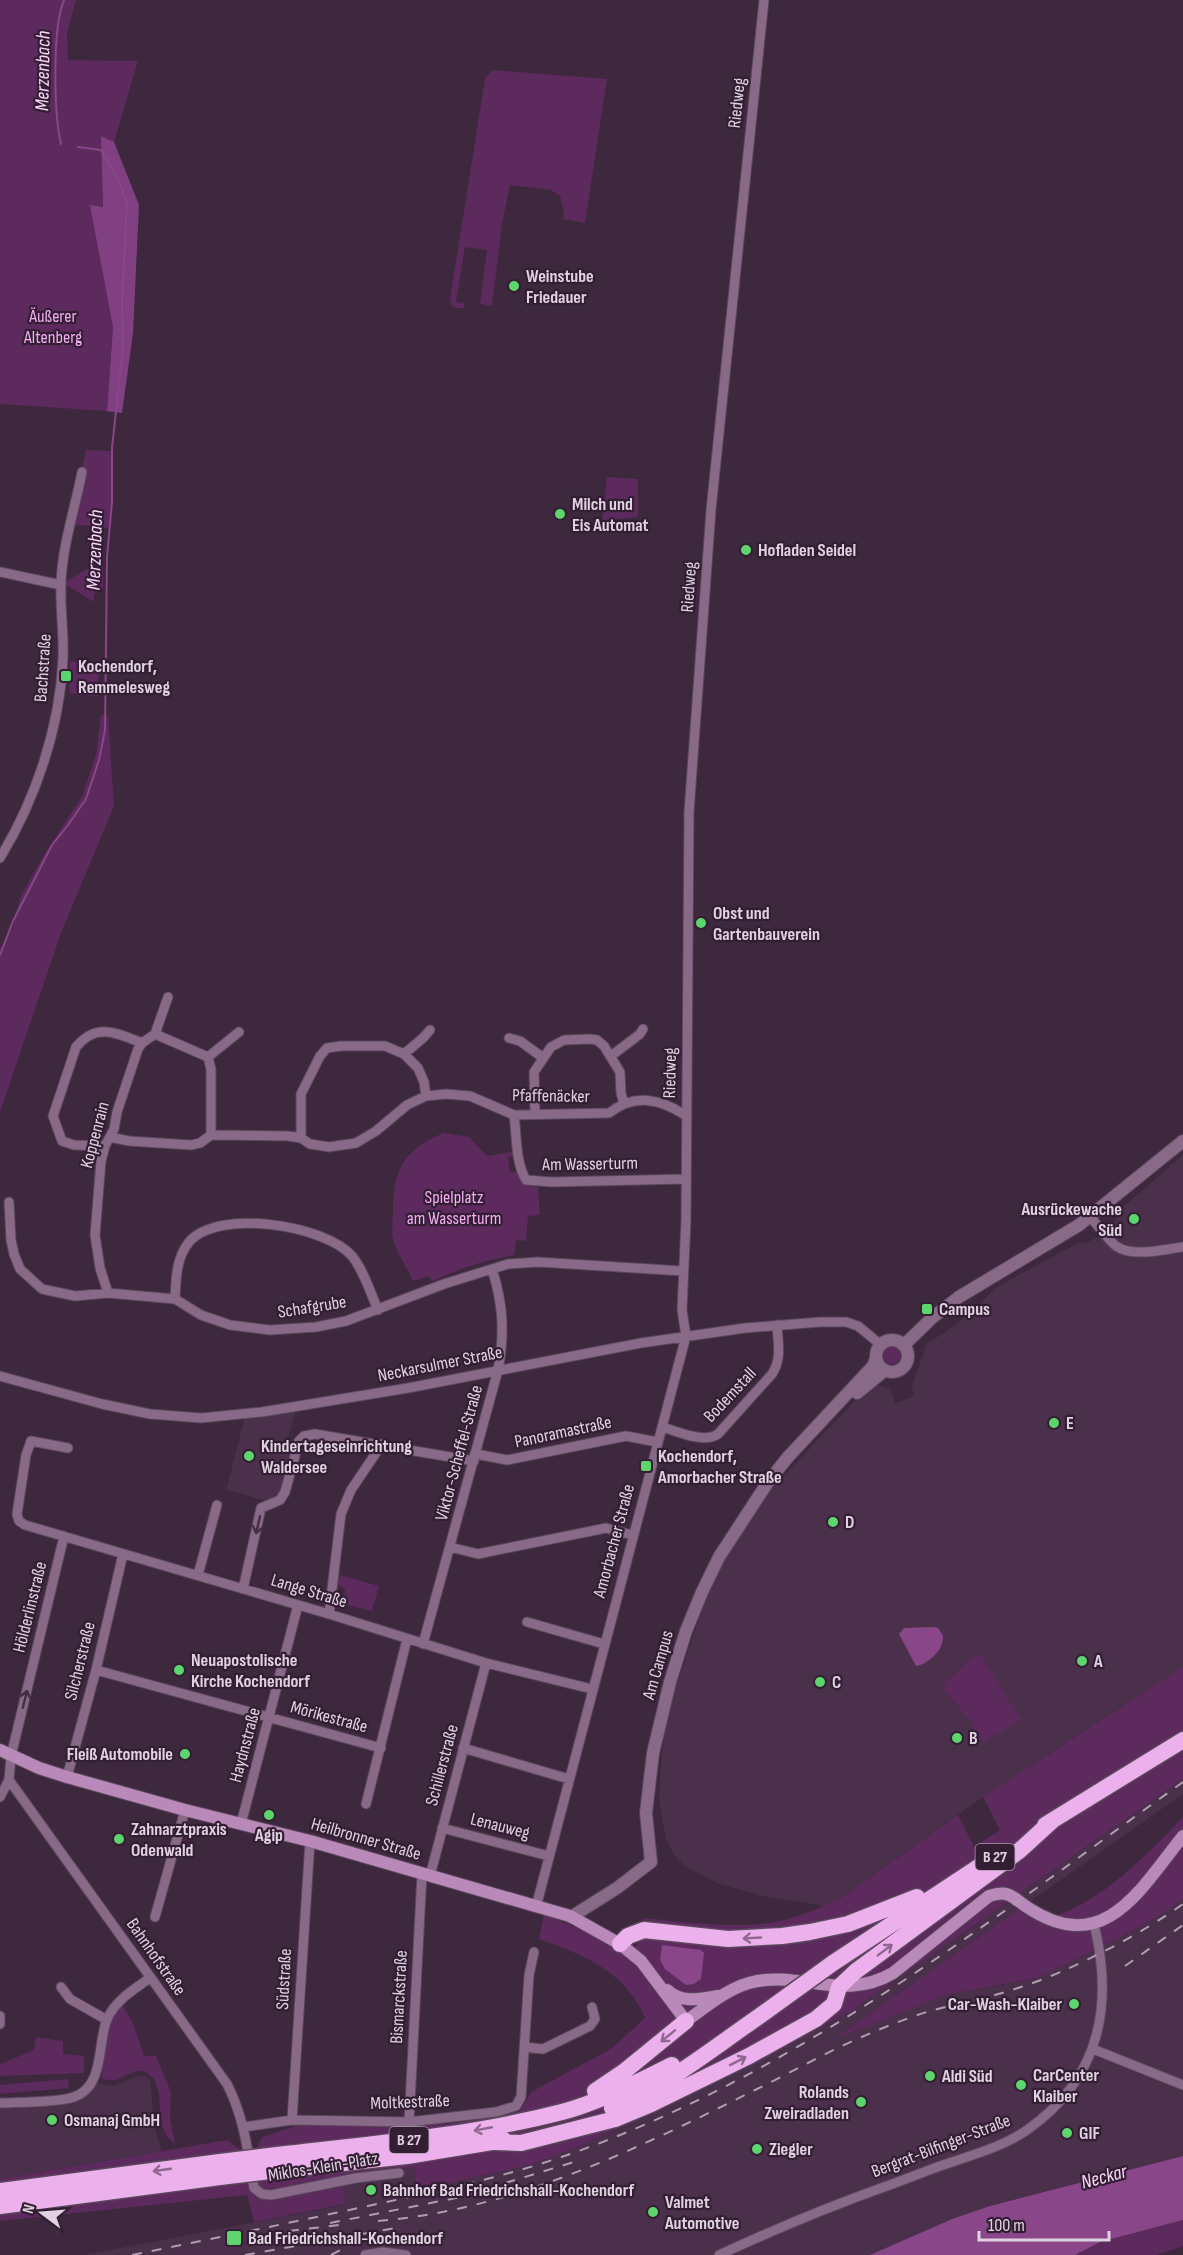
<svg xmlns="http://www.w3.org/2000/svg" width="1183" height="2255" font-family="'Sofia Sans Condensed',sans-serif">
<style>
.built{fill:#4a304b}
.green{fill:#5c2a5d}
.forest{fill:#814082}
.water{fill:#89478a}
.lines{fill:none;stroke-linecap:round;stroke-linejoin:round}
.stream{stroke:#89478a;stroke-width:2}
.minor-casing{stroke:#5a475b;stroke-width:11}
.tertiary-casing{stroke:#5a475b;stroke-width:14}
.secondary-casing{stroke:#5a475b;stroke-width:14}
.trunk-casing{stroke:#5a475b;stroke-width:19}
.minor{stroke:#886a88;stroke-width:9}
.tertiary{stroke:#886a88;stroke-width:12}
.secondary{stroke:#b98ab9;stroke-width:12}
.trunk{stroke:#ecb0ec;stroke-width:16}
.rail{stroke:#ae9eaf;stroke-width:2;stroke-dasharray:10 10;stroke-linecap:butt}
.trunk-bridge-casing{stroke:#5a475b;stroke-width:19;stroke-linecap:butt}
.trunk-bridge{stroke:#ecb0ec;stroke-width:16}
.oneway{stroke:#442d44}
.oneway2{stroke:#906790}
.poi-dot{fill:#5cd56d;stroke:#331e33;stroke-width:2}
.labels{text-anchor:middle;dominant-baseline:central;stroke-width:4.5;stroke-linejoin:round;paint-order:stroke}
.shield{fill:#331e33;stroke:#ac9cac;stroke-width:1.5}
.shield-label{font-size:16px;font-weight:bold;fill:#e0d2e0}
.street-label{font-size:18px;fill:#e0d2e0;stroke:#331e33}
.poi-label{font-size:18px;font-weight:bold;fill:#e0d2e0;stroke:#331e33;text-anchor:start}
.park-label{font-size:18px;fill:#f4adf5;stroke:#331e33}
.water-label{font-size:20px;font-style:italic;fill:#fbd6fb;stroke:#331e33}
</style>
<rect width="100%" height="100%" fill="#3d283e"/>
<path class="built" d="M1183,1155V1667L983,1797L841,1898L825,1906L767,1897L719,1884L686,1867L674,1855L666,1838L659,1800L662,1751L671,1702L707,1595L725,1558L772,1488L872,1383L891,1389L895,1403L914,1396L912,1386L927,1343L946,1332L971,1313L995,1288L1076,1244L1088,1242L1096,1238L1113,1225L1122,1208Z
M297,1406L288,1438L295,1440L277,1500L271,1502L226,1490L246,1413Z
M1183,1779V1794L837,2037L946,1995L1034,1979L1118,1939L1169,1910L1183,1899V2156L990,2206L952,2219L870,2255H84L344,2205L343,2176L414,2167L417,2190L530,2165L576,2148L742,2068L850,2012Z
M138,2076H145L150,2081L155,2129L162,2151L0,2179V2104L73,2102L86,2095L96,2083L112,2086Z"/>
<path class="green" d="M0,0H76L67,33L68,60L138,61L114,142L101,136L103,208L91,205L113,327L107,411L0,404Z
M492,70L607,79L585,223L563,219L564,213L560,196L551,190L510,185L502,224L492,306L480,304L487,250L465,247L456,302L464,303V308H455L452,306L450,299L485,79Z
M86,450L112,451V502L110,528L70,524Z
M607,477L638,479V517L602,521Z
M103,565V588L95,587L94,602L63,583L89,568Z
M70,661L99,664L98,697L69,693Z
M101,715H108L114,806L61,933L0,1112V948L13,926L20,898L41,860L83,795L96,754Z
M444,1133L469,1137L487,1156L512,1152L514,1156L508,1157L510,1172H516L526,1185L538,1187L540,1215L528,1216L526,1241L516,1240L514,1255C485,1260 459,1269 432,1281L429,1276L413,1281C407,1268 397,1253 393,1239C391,1230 393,1219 393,1211C393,1169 404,1149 444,1133Z
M883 1355a9 9 0 1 1 18 0a9 9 0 1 1-18 0Z
M340,1575L379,1586L372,1611L343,1604L345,1589L338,1585Z
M981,1655L1021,1720L984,1742L970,1737L974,1729L972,1723L943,1688L946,1682L974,1656Z
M1183,1667V1779L850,2012L742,2068L576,2148L530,2165L417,2190L414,2167L343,2175L345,2204L254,2222L247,2195L0,2221V2179L227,2140L239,2149L257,2148L262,2137L295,2126L446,2124L520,2111L531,2092L611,2049L645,2018C625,1971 584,1955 539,1939L544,1914L600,1938L626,1957L637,1945L644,1918C686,1922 738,1930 780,1921C801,1916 822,1907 841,1898L958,1815L974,1847L1000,1830L983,1797Z
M1183,1817V1899L1169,1910L1118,1939L1037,1978L946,1995L834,2039L1026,1904L1056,1916C1108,1896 1145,1856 1183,1817Z
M121,2002L133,2023L144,2056H156L171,2092L170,2118L175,2143C149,2128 170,2087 147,2073C136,2066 126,2078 116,2080C112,2081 106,2079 102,2079L103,2069L98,2068L109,2021Z
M36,2037L63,2041V2054L84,2056V2073L0,2076V2064L34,2050Z
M68,2079L69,2088L0,2094V2085Z
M1183,2220V2246L1157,2255H1075L1100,2242Z"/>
<path class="forest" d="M101,136L114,142L139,205L133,333L122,413L107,411L113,327L90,205L103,207Z"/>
<path class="water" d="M933,1627L938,1628L943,1636C944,1649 929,1664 916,1666L899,1634L904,1628Z
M662,1945L701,1950L704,1953L701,1979L694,1984L686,1985L665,1969L660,1960Z
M1183,2156V2220L1100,2242L1075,2255H870L952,2219L990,2206Z"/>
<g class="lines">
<path class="stream" d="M61,144C54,114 52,28 64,0
M0,955L13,921L52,845L68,825L86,799L99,760L105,730L107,557L112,502V448L123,346L122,303L127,202L117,177L101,150L78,147"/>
<g class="minor-casing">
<path id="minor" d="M0,572L61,585
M0,858C36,799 60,727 63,658C64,633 60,609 61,584C62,546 75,509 82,472
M155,1034L208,1057L211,1069V1135
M509,1038L520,1041L542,1057
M404,1054L423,1038L430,1030
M611,1056L640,1034L643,1029
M208,1057L239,1032
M535,1114L534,1072L551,1047L564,1040L590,1039L597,1040L604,1046L620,1072L621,1093L624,1104
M514,1115C517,1136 515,1161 526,1180L552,1182L685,1179
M110,1137L129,1141L191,1145L200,1143L211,1135L288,1136L301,1138L310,1144L329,1147L356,1143L376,1131L407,1105L426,1096L446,1094L470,1096L514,1115L609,1113C635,1093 660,1099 685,1115
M301,1138V1094L320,1056L327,1048L341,1046H385L404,1054L418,1068L424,1082L426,1096
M105,1146L74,1145L62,1141L53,1116L76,1047C97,1022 116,1033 142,1043
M9,1202L11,1240L14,1254L20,1269L42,1289L75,1296L108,1293L175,1299L201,1315L230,1325L270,1330L316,1327L346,1321L444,1284L508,1264L538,1262L683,1271
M1090,1217C1099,1226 1106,1238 1116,1246C1133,1258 1164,1249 1183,1247
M108,1293L100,1268L95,1235L101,1161L105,1146L114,1129L117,1112L138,1049L142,1043L155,1034L168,997
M175,1299C176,1279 176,1258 189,1242C218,1208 325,1225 352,1256C364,1271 370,1292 378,1310
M0,1376L102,1404L150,1414L201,1418L262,1412L408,1388L641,1343L745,1328L820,1322H846L858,1326L881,1345
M662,1427C677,1431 704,1444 718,1434L772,1374C782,1359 778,1343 777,1325
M68,1448L31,1441L26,1455L17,1514L19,1521L25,1525L329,1614L486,1663L592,1689
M476,1454L507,1460L626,1436L657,1442
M64,1536L11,1756L9,1780L227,2084C244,2117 248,2152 254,2188L262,2194L271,2195L356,2178L399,2173
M450,1547L478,1554L606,1528L632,1535
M198,1575L217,1505
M243,1589L261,1508L280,1500L285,1492L299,1441L304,1436L315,1434L474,1461
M329,1614L341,1514L351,1490L382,1444
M527,1622L604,1644
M423,1644L498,1370C505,1334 503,1303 492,1269
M96,1670L381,1748
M463,1748L569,1779
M67,1777L96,1670L123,1554
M0,1797L9,1780
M366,1804L407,1639
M241,1824L298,1605
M442,1828L549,1856
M430,1876L486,1663
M536,1907L686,1336L682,1310L686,1220L689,812L711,510L764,0
M155,1917L185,1810
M61,1987L70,1999L107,2020
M0,2016V2024
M525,2047L543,2049L590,2026L595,2019L592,2007
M1093,2049L1183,2085
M0,2103C20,2102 56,2103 74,2097C105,2086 97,2044 107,2019C116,2000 133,1990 150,1978
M292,2120L310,1841
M409,2122L422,1874
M244,2127L292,2120L409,2122L496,2112L516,2106L521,2097L529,1975L534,1952
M365,2255L383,2252L406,2255
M719,2255C773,2230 828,2207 884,2187C904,2180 923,2172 943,2165C972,2155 1003,2147 1027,2130C1100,2079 1114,2005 1094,1924"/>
</g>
<g class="tertiary-casing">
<path id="tertiary" d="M876 1356a16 16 0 1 1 32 0a16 16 0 1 1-32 0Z
M904,1345L933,1317L959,1297L1079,1225L1183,1141
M857,1393L885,1370
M571,1917L617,1888L651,1862L646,1813L653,1753L670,1682L686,1631L702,1592L719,1557L768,1482L788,1457L873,1366L876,1358"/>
</g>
<g class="secondary-casing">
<path id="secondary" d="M0,1750L39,1768L67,1777L185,1810L310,1841L570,1916L620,1944L641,1961L686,2021C706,2007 725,1990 749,1983C798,1969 842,2003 893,1973L989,1896C1011,1889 1012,1898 1030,1909C1105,1957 1141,1888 1183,1836
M667,1990C682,2004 700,1999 718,1996"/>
</g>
<g class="trunk-casing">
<path id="trunk" d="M1045,1825L1183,1740
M620,1944L628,1936L644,1930L728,1939L782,1936L810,1932L848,1924L917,1897
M833,1963L980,1866
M595,2091L626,2070L686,2021
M612,2108C666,2087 713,2048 761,2015
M494,2142L521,2143L615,2119L651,2104L749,2056L816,2019L834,2004L839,1987L856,1971L1019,1851L1053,1820
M277,2155C373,2144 469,2136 562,2112C600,2102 637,2082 672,2065
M279,2170L407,2156L504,2140
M0,2191L220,2162
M0,2206L220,2177"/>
</g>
<use href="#minor" class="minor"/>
<use href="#tertiary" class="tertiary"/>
<use href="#secondary" class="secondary"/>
<use href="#trunk" class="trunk"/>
<path class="rail" d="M1125,1966L1183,1925
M378,2221C513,2210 637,2149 757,2089C794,2071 832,2049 871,2033C890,2025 910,2017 930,2011C959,2003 989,1998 1018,1988C1069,1972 1140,1935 1183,1904
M330,2223L456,2198L574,2162
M289,2231L339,2225
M132,2255C211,2239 289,2223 368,2206C437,2191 506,2177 573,2153C800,2072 989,1921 1183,1782
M245,2255L401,2227
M331,2255L359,2240"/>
<g class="trunk-bridge-casing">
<path id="trunk-bridge" d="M761,2015L833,1963
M220,2162L277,2155
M220,2177L279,2170"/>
</g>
<use href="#trunk-bridge" class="trunk-bridge"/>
</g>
<defs><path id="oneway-shaft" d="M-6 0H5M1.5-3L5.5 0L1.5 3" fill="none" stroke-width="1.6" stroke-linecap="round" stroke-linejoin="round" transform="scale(1.5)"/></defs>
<g class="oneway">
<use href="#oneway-shaft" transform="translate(258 1525) rotate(103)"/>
<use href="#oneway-shaft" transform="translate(25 1699) rotate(-76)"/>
</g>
<g class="oneway2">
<use href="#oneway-shaft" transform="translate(752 1938) rotate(177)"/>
<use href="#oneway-shaft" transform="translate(885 1950) rotate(-37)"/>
<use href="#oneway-shaft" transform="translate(668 2036) rotate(141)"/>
<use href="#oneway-shaft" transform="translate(738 2061) rotate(-27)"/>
<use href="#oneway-shaft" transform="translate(483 2129) rotate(169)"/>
<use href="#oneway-shaft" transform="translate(162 2170) rotate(172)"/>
</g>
<g class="poi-dot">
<circle cx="514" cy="286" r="6"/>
<circle cx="560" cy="514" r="6"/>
<circle cx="746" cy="550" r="6"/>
<rect x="60" y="670" width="12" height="12" rx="3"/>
<circle cx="701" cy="923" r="6"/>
<circle cx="1134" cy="1219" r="6"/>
<rect x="921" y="1303" width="12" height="12" rx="3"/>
<circle cx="1054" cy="1423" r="6"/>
<circle cx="249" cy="1456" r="6"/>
<rect x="640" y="1460" width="12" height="12" rx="3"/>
<circle cx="833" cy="1522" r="6"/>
<circle cx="1082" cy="1661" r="6"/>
<circle cx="179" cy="1670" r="6"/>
<circle cx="820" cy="1682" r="6"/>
<circle cx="957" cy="1738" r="6"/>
<circle cx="185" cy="1754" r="6"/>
<circle cx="269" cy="1815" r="6"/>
<circle cx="119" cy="1839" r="6"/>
<circle cx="1074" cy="2004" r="6"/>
<circle cx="930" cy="2076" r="6"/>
<circle cx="1021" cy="2085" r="6"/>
<circle cx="861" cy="2102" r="6"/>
<circle cx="52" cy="2120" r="6"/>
<circle cx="1067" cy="2133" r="6"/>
<circle cx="757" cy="2149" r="6"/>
<circle cx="371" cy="2190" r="6"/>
<circle cx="653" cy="2212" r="6"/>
<rect x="226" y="2230" width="16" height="16" rx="3"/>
</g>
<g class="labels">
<g class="shield">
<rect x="975.5" y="1844" width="39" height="26" rx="4.5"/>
<rect x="389.5" y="2127" width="39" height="26" rx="4.5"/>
</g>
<g class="shield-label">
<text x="995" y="1857">B 27</text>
<text x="409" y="2140">B 27</text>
</g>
<g class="street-label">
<text transform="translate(737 103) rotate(-84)">Riedweg</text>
<text transform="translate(689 587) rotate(-86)">Riedweg</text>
<text transform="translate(43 668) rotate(-86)">Bachstraße</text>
<text transform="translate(670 1073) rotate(-89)">Riedweg</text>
<text transform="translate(551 1096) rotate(1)">Pfaffenäcker</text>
<text transform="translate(95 1135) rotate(-75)">Koppenrain</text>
<text transform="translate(590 1164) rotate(-1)">Am Wasserturm</text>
<text transform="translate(312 1307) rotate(-9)">Schafgrube</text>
<text transform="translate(440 1364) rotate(-11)">Neckarsulmer Straße</text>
<text transform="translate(730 1395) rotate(-47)">Bodemstall</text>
<text transform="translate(563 1432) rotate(-12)">Panoramastraße</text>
<text transform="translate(459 1453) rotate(-75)">Viktor-Scheffel-Straße</text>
<text transform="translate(614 1541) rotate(-75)">Amorbacher Straße</text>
<text transform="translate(309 1591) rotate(17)">Lange Straße</text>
<text transform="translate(30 1607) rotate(-76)">Hölderlinstraße</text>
<text transform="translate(80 1661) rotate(-76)">Silcherstraße</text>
<text transform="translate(658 1665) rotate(-74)">Am Campus</text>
<text transform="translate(329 1717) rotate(15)">Mörikestraße</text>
<text transform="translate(245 1745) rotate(-75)">Haydnstraße</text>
<text transform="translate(442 1765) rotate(-75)">Schillerstraße</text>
<text transform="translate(500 1826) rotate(14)">Lenauweg</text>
<text transform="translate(366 1839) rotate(16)">Heilbronner Straße</text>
<text transform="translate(156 1957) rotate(55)">Bahnhofstraße</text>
<text transform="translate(284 1979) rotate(-87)">Südstraße</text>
<text transform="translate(399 1997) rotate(-87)">Bismarckstraße</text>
<text transform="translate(410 2102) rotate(-2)">Moltkestraße</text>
<text transform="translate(941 2146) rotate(-21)">Bergrat-Bilfinger-Straße</text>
<text transform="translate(323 2167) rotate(-9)">Miklos-Klein-Platz</text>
</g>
<g class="poi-label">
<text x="526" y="276">Weinstube<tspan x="526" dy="21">Friedauer</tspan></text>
<text x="572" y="504">Milch und<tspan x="572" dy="21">Eis Automat</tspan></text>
<text x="758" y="550">Hofladen Seidel</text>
<text x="78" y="666">Kochendorf,<tspan x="78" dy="21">Remmelesweg</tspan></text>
<text x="713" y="913">Obst und<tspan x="713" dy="21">Gartenbauverein</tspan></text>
<text x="1122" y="1209" text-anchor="end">Ausrückewache<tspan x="1122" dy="21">Süd</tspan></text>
<text x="939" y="1309">Campus</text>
<text x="1066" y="1423">E</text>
<text x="261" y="1446">Kindertageseinrichtung<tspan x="261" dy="21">Waldersee</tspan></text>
<text x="658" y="1456">Kochendorf,<tspan x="658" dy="21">Amorbacher Straße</tspan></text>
<text x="845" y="1522">D</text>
<text x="191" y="1660">Neuapostolische<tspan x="191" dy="21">Kirche Kochendorf</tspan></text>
<text x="1094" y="1661">A</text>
<text x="832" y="1682">C</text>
<text x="969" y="1738">B</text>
<text x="173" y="1754" text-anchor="end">Fleiß Automobile</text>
<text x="131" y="1829">Zahnarztpraxis<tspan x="131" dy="21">Odenwald</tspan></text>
<text x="269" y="1835" text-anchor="middle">Agip</text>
<text x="1062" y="2004" text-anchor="end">Car-Wash-Klaiber</text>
<text x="1033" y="2075">CarCenter<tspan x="1033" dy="21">Klaiber</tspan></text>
<text x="942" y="2076">Aldi Süd</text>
<text x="849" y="2092" text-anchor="end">Rolands<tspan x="849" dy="21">Zweiradladen</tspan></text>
<text x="64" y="2120">Osmanaj GmbH</text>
<text x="1079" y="2133">GIF</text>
<text x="769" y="2149">Ziegler</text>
<text x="383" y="2190">Bahnhof Bad Friedrichshall-Kochendorf</text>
<text x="665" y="2202">Valmet<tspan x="665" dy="21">Automotive</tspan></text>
<text x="248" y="2238">Bad Friedrichshall-Kochendorf</text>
</g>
<g class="park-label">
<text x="53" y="316">Äußerer<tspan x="53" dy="21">Altenberg</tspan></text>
<text x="454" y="1197">Spielplatz<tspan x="454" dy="21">am Wasserturm</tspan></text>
</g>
<g class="water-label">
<text transform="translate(43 71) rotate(-89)">Merzenbach</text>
<text transform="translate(95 550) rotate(-88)">Merzenbach</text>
<text transform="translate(1104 2177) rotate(-15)">Neckar</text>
</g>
</g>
<g transform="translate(42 2213) rotate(286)" stroke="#331e33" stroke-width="4.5" paint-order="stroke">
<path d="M0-4.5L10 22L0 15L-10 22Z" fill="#e0d2e0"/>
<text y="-9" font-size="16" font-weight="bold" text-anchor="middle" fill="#e0d2e0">N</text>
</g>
<path d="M979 2231v9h130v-9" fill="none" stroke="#e0d2e0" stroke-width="3"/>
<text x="988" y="2231" font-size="18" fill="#e0d2e0" stroke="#331e33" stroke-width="4.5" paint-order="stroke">100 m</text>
</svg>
